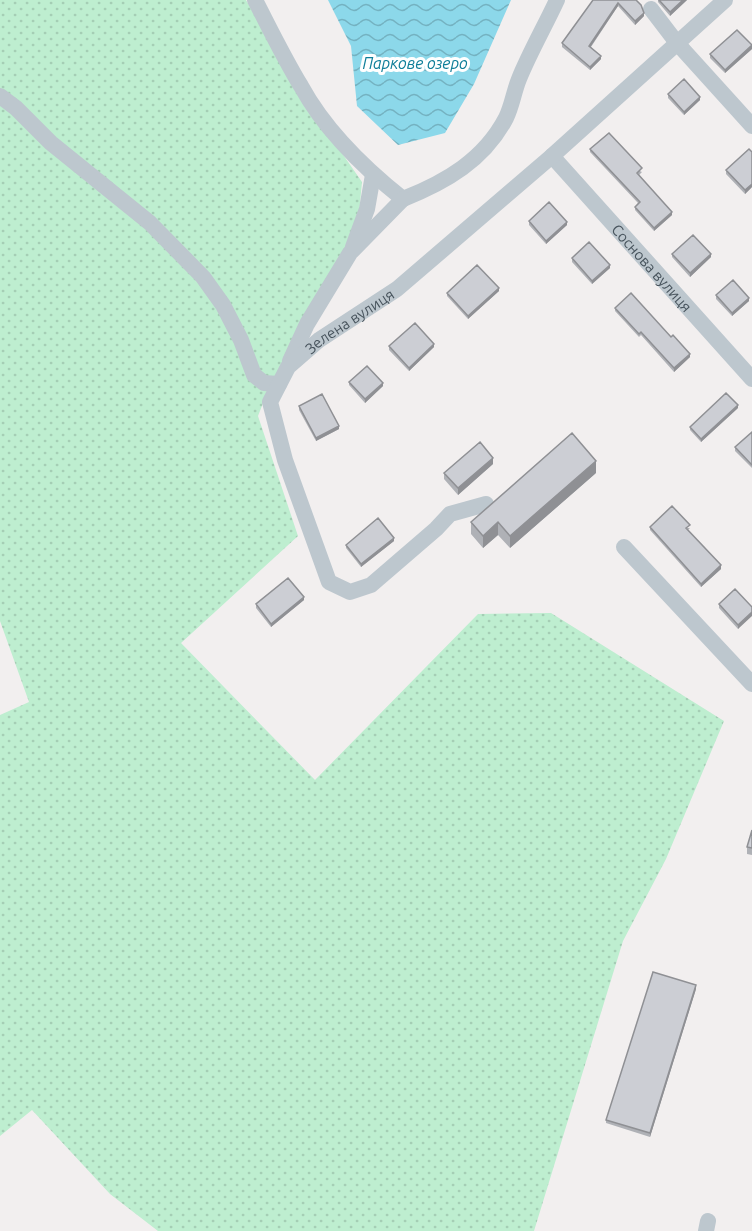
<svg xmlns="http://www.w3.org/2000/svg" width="752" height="1231" font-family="Ubuntu,sans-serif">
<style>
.grass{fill:url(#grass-dots)}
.water{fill:url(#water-waves)}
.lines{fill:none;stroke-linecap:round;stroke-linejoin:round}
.minor{stroke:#bdc7ce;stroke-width:16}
.wall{fill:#afb1b6}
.shaded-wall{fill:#8f9094}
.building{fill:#ccced4;stroke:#8f9094;stroke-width:1.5}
.labels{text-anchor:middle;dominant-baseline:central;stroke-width:6;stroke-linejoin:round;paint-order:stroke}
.street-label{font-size:15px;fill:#47535c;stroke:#fff}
.water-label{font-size:16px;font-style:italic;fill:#0f7e99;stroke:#fff}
</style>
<defs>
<pattern id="grass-dots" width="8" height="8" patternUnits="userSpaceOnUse" patternTransform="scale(1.5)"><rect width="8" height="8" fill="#beeed0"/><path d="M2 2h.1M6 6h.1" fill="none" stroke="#a5ceb5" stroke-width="1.8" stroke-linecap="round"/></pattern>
<pattern id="water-waves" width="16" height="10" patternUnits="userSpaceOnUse" patternTransform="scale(1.5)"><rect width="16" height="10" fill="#8cd8ea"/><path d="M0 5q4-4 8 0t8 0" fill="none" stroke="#74b2c1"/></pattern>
</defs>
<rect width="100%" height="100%" fill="#f2efef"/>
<path class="grass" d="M0,0H246L294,84L362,182L359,214L338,264L265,398L258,416L298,536L181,643L315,780L478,614L551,613L724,721L666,859L623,941L534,1231H158L110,1194L32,1110L0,1136V715L29,702L0,621Z"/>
<path class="water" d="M328,0H511L474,84L445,133L398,145L357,106L351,46Z"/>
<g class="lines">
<g class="minor">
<path d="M255,0C270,29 284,58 301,86C325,130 364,168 403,199C446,182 484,160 506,118C512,106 514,91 519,79C530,52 545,26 557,0"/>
<path d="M651,9L677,43L752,126"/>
<path d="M0,96L16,108L51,143L150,223L203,277L223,305L241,340L254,375L264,383L279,384"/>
<path id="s1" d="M552,156L752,379"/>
<path d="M353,247L367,209L373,175"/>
<path d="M290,361L307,324L350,253L403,199"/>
<path id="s2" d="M486,504L450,514L436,529L371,585L350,592L329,582L285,460L270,402L288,367L319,340L397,289L552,156L725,0"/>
<path d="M624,547L752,684"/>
<path d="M706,1231L708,1221"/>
</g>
</g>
<path class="wall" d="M593,0H636L644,16L635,25L618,6L591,47L601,59L590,70L562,47V43Z
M658,0H687L670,16L658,2Z
M752,49L725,73L710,58V54Z
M668,94L700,100L684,115L668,98Z
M590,149L642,172L639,175L672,215L654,231L635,210V207L638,203L590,152Z
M752,152V187L745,194L726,174V170Z
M529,221L567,225L546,244L529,225Z
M672,254L711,257L690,277L672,257Z
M572,258L610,268L592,284L572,262Z
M499,291L468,319L447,296V293Z
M716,295L749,301L732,316L716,299Z
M615,308L671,337L690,357L674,372L641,335L639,337L615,311Z
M389,346L434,347L409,371L389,350Z
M349,382L383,386L365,403L349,385Z
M299,406L339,429L316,441L299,410Z
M738,408L701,442L690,430V427Z
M752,432V468L735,451V447Z
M493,464L458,495L444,479V473Z
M596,473L510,548L498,535L483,548L471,534V522Z
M650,527L690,528L688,530L721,569L701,587L650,530Z
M394,541L361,567L346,548V545Z
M304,600L271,627L256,608V604Z
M719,604L752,607L738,629L719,608Z
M752,830V855L747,854V847Z
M696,989L650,1137L606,1123V1120Z"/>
<path class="shaded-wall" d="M683,0H687L670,16V12Z
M618,3V6L589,49V46Z
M644,13V16L635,25V21Z
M752,45V49L725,73V70Z
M601,56V59L590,70V67Z
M700,97V100L684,115V112Z
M752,184V187L745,194V190Z
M672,212V215L654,231V228Z
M567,222V225L546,244V241Z
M711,254V257L690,277V273Z
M610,265V268L592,284V281Z
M499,288V291L468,319V316Z
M749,298V301L732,316V313Z
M434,344V347L409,371V368Z
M690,354V357L674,372V368Z
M383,383V386L365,403V399Z
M738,405V408L701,442V439Z
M339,426V429L316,441V438Z
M493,458V464L458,495V488Z
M596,461V473L510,548V536Z
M498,522V535L483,548V536Z
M394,538V541L361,567V564Z
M721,565V569L701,587V584Z
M304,597V600L271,627V624Z
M752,612V616L738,629V625Z
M696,985V989L650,1137V1133Z"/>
<path class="building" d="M593,0H636L641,5L644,13L635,21L618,3L589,46L601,56L590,67L562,43Z
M659,0H683L670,12Z
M737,30L752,45L725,70L710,54Z
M684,79L700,97L684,112L668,94Z
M609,133L642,168L637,173L672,212L654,228L635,207L640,202L590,149Z
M749,149L752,152V184L745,190L726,170Z
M549,202L567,222L546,241L529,221Z
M693,235L711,254L690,273L672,254Z
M589,242L610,265L592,281L572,258Z
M477,265L499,288L468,316L447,293Z
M733,280L749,298L732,313L716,295Z
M631,293L671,337L673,335L690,354L674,368L641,332L639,334L615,308Z
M415,323L434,344L409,368L389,346Z
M367,366L383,383L365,399L349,382Z
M726,393L738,405L701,439L690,427Z
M322,394L339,426L316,438L299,406Z
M752,432V465L735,447Z
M572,433L596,461L510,536L498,522L483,536L471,522Z
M480,442L493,458L458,488L444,473Z
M672,506L690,525L686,528L721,565L701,584L650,527Z
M378,518L394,538L361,564L346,545Z
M288,578L304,597L271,624L256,604Z
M735,589L752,607V612L738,625L719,604Z
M752,830V848L747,847Z
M653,972L696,985L650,1133L606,1120Z"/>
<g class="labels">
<g class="street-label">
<text stroke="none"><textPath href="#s1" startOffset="150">Соснова вулиця</textPath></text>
<text stroke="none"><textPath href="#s2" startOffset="495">Зелена вулиця</textPath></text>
</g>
<g class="water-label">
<text x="415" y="63">Паркове озеро</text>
</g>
</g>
</svg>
